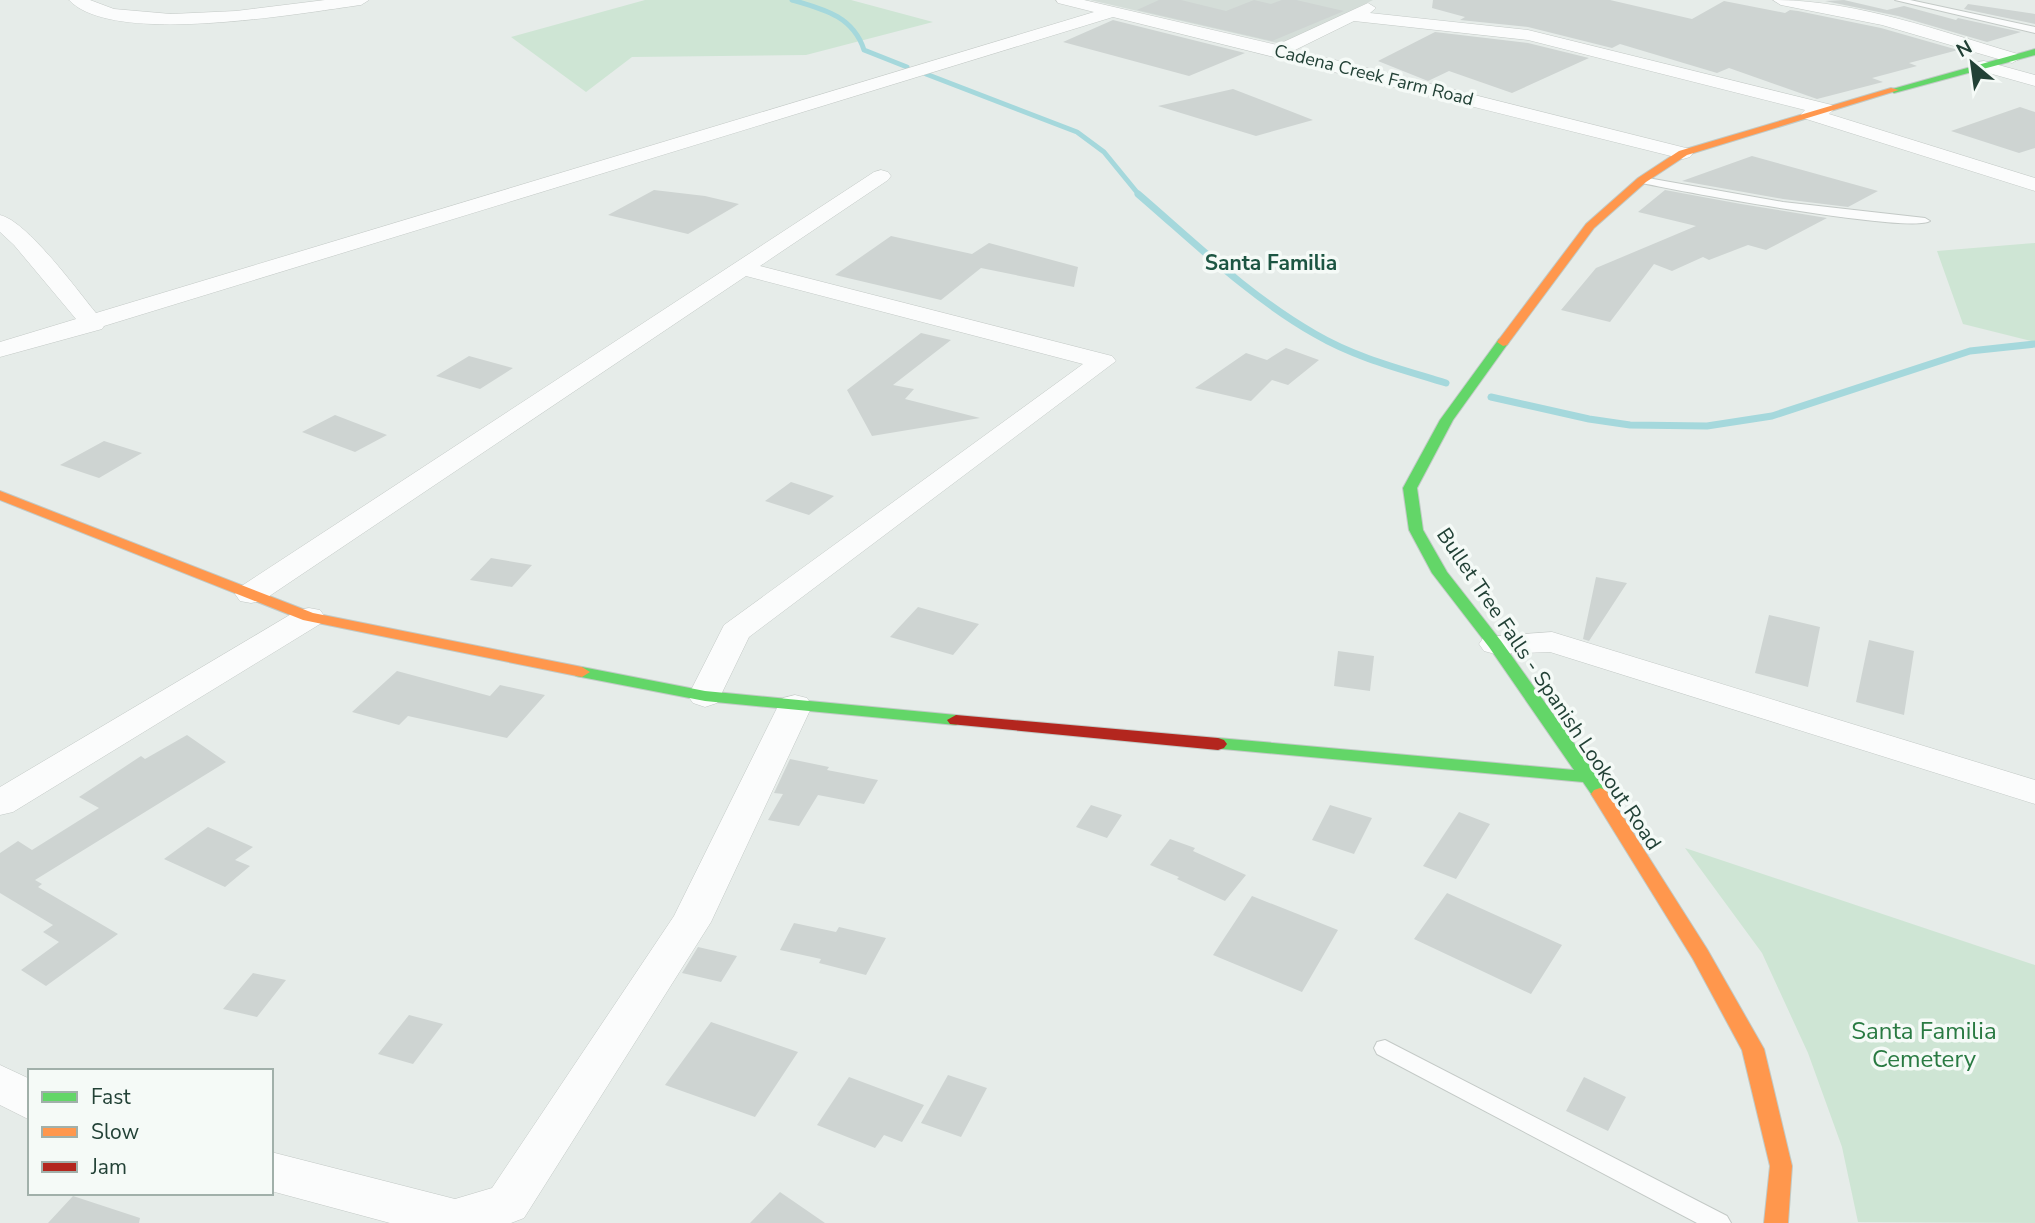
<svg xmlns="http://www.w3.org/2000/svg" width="2035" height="1223" font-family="'Nunito Sans',sans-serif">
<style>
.built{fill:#d4ddd8}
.green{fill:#cee5d4}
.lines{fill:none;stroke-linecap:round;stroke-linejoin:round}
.stream-far1{stroke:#a5d8dc;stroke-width:5}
.stream{stroke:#a5d8dc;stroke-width:7}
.building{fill:#ced4d2}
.lane-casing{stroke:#c3c9c6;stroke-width:2}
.street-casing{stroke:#c3c9c6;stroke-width:1}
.fast-casing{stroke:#c1cac6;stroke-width:2}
.slow-casing{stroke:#c1cac6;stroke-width:2}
.jam-casing{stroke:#c1cac6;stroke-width:2}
.lane{fill:#fbfcfc;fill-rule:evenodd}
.street{fill:#fbfcfc;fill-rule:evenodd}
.fast{fill:#63d668;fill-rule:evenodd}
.slow{fill:#ff974d;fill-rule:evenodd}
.jam{fill:#b3261e;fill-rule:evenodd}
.labels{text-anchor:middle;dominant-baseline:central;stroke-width:7;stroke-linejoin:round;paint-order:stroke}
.far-street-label{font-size:18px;fill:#224136;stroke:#f5faf7}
.far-quarter-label{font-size:21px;font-weight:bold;fill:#1c5542;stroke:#f5faf7}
.street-label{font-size:21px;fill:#224136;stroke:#f5faf7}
.near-park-label{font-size:24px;fill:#297a42;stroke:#f5faf7}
</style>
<rect width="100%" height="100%" fill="#e6ece9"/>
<path class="built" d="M1090,0H1373L1282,44Z"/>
<path class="green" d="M645,0H851L933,22L806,55L632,57L586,92L511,37Z
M2035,243V342L1963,324L1937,251Z
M1685,848L2035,965V1223L1858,1222L1842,1147L1808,1053L1762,953Z"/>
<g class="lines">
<path class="stream-far1" d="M792,0C823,9 853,16 864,50L907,67
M926,74L1077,132L1104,152L1140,196"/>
<path class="stream" d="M1138,194C1195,243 1250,297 1315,334C1356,358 1401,369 1446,383
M1491,397L1589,419L1630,425L1707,426L1772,416L1970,351L2035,344"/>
</g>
<path class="building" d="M1159,0H1181L1226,11L1254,0L1271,4L1282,0H1296L1344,11L1272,41L1137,10Z
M1433,0H1610L1692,19L1724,1L1785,13L1790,10L1798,11L1881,28L1958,50L1909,63L1917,66L1872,78L1883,82L1817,99L1729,68L1717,73L1620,44L1612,48L1528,27L1460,20L1465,17L1432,8Z
M1844,0L1887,10L1904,6L1956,20L1958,18L2021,32L1987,42L1898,16L1825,1Z
M1968,4L2035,14V24L1964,9Z
M1113,20L1245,53L1189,76L1063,42Z
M1435,32L1528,43L1589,58L1512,93L1449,71L1428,81L1378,61Z
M1233,89L1313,120L1256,136L1158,106Z
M2020,107L2035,112V148L2019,153L1951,131Z
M1752,156L1878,191L1848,207L1783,199L1682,181Z
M654,190L705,196L739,204L688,234L608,215Z
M1665,190L1741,204L1827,218L1766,250L1748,245L1709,260L1703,257L1672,271L1654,264L1610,322L1561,310L1596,268L1696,226L1638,212Z
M891,236L972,254L989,243L1078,267L1074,287L981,268L941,300L835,275Z
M921,333L951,340L893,385L914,389L905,399L980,418L872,436L847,390Z
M1286,348L1319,360L1288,385L1272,380L1251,401L1195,388L1246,353L1267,360Z
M469,356L513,368L480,389L436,376Z
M335,415L387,435L355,452L302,432Z
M104,441L142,453L99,478L60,465Z
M791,482L834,496L809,515L765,501Z
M491,558L532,565L512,587L470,580Z
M1596,577L1627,583L1589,641L1583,639Z
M918,607L979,624L953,655L890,637Z
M1769,615L1820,627L1808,687L1755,673Z
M1869,640L1914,651L1904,715L1856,702Z
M1338,651L1374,656L1370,691L1334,686Z
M397,671L490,696L500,685L545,695L507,738L408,716L399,725L352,712Z
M187,735L226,762L35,880L42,884L38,887L118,934L46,986L21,970L59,942L43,932L53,925L0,893V853L18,841L32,850L99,808L79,797L141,756L145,759Z
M790,759L829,767L827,770L878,780L864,804L818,795L799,826L768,820L783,794L774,793Z
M1091,805L1122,815L1107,838L1076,827Z
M1330,805L1372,818L1354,854L1312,840Z
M1459,812L1490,824L1456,879L1423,866Z
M208,827L253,847L235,860L250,866L225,887L164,859Z
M1170,839L1195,848L1193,851L1246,875L1225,901L1177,879L1179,877L1150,865Z
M1447,893L1562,945L1531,994L1414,939Z
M1252,896L1338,930L1302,992L1213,955Z
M794,923L836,932L839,927L886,938L866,975L819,963L821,959L780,950Z
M698,947L737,956L721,982L682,973Z
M253,973L286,980L257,1017L223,1009Z
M409,1015L443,1024L413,1064L378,1054Z
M711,1022L798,1052L755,1117L665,1085Z
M948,1075L987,1088L961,1137L921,1123Z
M849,1077L924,1105L902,1142L884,1135L875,1148L817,1125Z
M1584,1077L1626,1097L1608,1131L1566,1111Z
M780,1192L825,1223H750Z
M73,1196L140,1218L139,1223H48Z"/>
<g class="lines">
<g class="lane-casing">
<path id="lane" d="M1895,0H1910L2035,27V33Z
M1642,177L1783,202L1925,218L1930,221C1912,234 1675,191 1638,182L1637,180Z
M1385,1040L1727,1216L1731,1223H1697L1377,1054L1374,1048L1377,1042Z"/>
</g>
<g class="street-casing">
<path id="street" d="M69,0H90L114,9L171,14L236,11L325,0H369L361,5C301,13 112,47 69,0Z
M1056,0H1084L1277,45L1368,3L1376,8L1370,13L1528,30L1832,105L1834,109L1829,114L2035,178V191L1803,118L1801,114L1805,110L1528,40L1354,21L1295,50L1690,149L1693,153L1690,157L1683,159L1113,17L104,326L102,329L0,357V342L76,319L14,245L0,232V215C27,221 77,290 96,313L1094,12L1058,3Z
M1773,0C1856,0 1939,31 2018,54L2021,58L2012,63L1882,25L1781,5Z
M1984,61L2035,75V86L1978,70L1975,66L1978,62Z
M881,170L888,172L891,176L888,180L760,266L1112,356L1116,361L749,637L717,703L705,707L693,703L688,696L724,625L1083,364L746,276L262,601L251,603L240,601L235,594L240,587L874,172Z
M309,608L320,610L325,617L320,624L13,812L0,815V787L298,610Z
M1552,632L2035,780V804L1550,652L1495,654L1484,651L1479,644L1484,637Z
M795,695L807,698L812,706L711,922L524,1218L511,1223H390L271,1191V1152L455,1199L492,1188L674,916L778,706L783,698Z
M0,1065L30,1079V1120L0,1105Z"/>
</g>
<g class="fast-casing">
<path id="fast" d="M2035,49V55L1894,93L1889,90Z
M1503,338L1509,342L1453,420L1417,488L1423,530L1447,572L1501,641L1595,773L1609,794L1606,798H1594L1583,782L1212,748L1209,744L1212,740L1218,738L1574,770L1489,647L1432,573L1409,530L1403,488L1440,420L1499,339Z
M582,667L705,691L956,715L965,720L956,725L705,701L576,676L574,672Z"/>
</g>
<g class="slow-casing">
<path id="slow" d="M1891,88L1899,90L1687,155L1646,182L1594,228L1507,345L1503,346L1497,342L1586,224L1638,178L1679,151Z
M0,491L313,613L582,667L590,672L582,677L303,620L0,500Z
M1600,788L1606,790L1707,949L1764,1049L1792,1166L1788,1223H1764L1770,1166L1742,1050L1693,959L1591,794L1594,790Z"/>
</g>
<g class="jam-casing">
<path id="jam" d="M956,715L1218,738L1224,740L1227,744L1224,748L1218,750L950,724L947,720Z"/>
</g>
<use href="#lane" class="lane"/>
<use href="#street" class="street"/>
<use href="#fast" class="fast"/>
<use href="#slow" class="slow"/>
<use href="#jam" class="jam"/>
</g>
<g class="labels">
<g class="far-street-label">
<text transform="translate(1374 75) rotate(14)">Cadena Creek Farm Road</text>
</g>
<g class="far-quarter-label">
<text x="1271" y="263">Santa Familia</text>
</g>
<g class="street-label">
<text transform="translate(1549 689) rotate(56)">Bullet Tree Falls - Spanish Lookout Road</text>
</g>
<g class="near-park-label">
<text x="1924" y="1031">Santa Familia<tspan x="1924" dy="28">Cemetery</tspan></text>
</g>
</g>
<rect x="28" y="1069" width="245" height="126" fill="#f5faf7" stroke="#a1b0aa" stroke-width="2"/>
<rect x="42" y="1092" width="35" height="10" fill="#63d668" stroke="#a1b0aa" stroke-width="2"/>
<text x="91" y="1104" font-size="21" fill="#224136">Fast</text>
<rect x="42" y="1127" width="35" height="10" fill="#ff974d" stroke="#a1b0aa" stroke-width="2"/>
<text x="91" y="1139" font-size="21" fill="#224136">Slow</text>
<rect x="42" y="1162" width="35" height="10" fill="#b3261e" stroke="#a1b0aa" stroke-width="2"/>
<text x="91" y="1174" font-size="21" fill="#224136">Jam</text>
<g transform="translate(1972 63) rotate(331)" stroke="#f5faf7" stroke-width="5" paint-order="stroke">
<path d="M0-5L12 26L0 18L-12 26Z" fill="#224136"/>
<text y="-10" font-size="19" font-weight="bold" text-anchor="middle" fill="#224136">N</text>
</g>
</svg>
